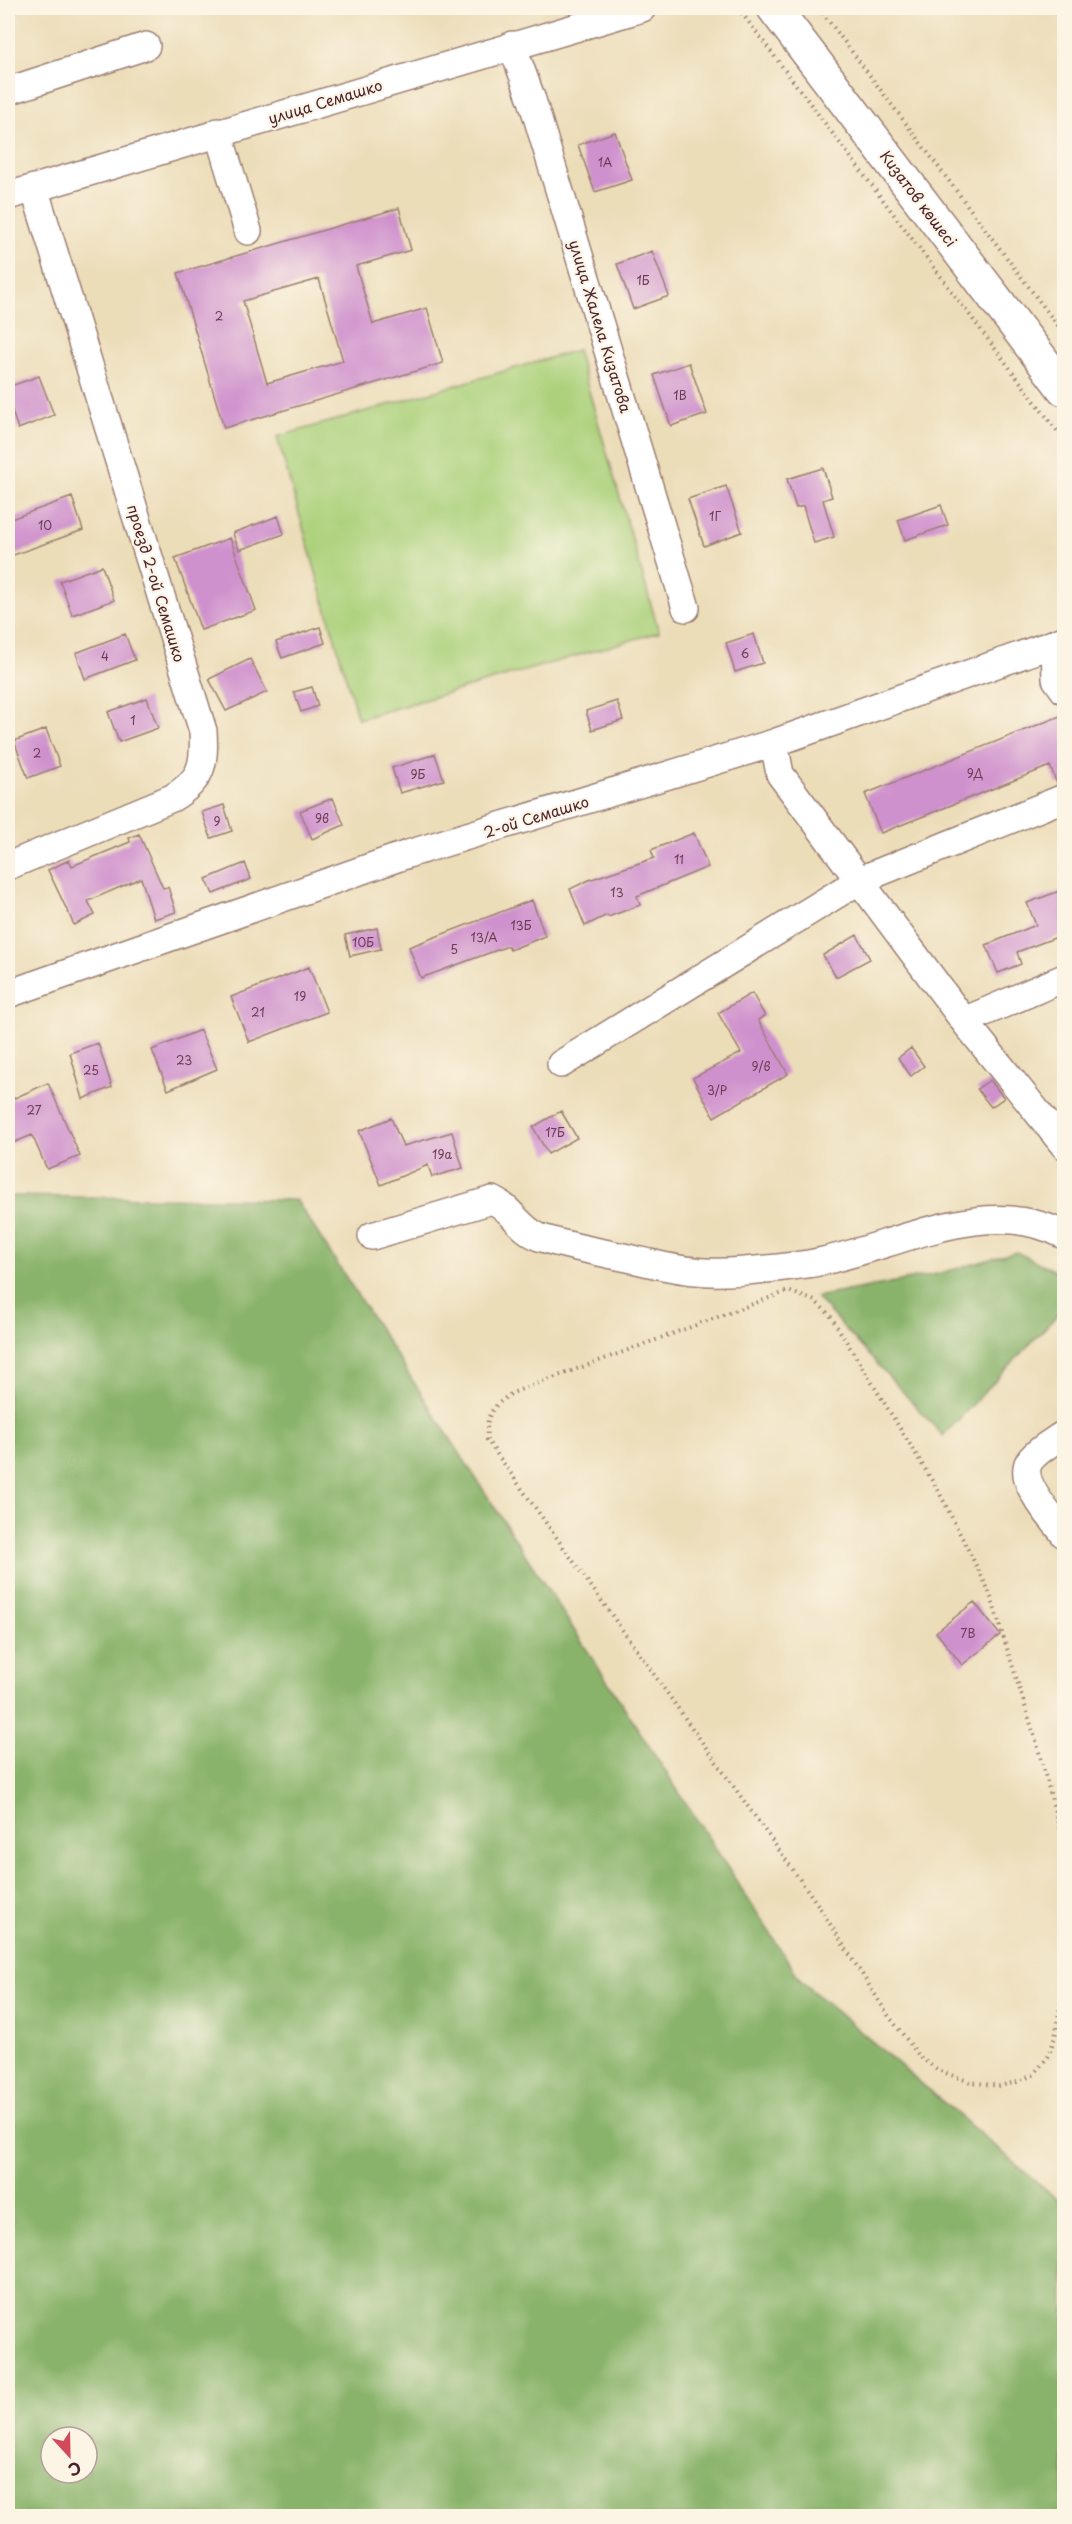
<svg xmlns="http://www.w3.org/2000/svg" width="1072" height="2524" font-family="'Playpen Sans',sans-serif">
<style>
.green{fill:#acd17b;stroke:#7b7853;stroke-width:1.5}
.forest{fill:#89b36b;stroke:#6a694b;stroke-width:1.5;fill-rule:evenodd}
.building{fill:#cf91cd;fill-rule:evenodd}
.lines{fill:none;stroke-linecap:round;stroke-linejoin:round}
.minor-casing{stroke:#9b7e72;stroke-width:30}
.major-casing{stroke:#9b7e72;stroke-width:36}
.path{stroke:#9b7e72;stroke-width:4;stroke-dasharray:1.5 4.5;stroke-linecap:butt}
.minor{stroke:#fff;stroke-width:27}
.major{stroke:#fff;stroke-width:33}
.labels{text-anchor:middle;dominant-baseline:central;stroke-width:4.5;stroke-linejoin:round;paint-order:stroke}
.number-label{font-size:12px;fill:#6b3c54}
.street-label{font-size:15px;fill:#4a1f2b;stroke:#fcf5e5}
</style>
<rect width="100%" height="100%" fill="#fcf5e5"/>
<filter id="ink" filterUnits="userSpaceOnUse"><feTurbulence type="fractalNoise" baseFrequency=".0167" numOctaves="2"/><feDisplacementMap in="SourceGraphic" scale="12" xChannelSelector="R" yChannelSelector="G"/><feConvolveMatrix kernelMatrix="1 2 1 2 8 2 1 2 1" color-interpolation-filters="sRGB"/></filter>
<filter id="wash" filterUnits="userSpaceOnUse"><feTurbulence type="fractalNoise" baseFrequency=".008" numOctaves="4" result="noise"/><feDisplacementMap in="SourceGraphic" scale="24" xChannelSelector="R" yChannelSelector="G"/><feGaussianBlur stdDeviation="1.35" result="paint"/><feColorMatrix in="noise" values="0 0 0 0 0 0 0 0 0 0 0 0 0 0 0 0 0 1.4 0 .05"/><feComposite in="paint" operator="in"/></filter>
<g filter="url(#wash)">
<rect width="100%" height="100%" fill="#ecddb9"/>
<path class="green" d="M577,350L659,632L358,719L277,437Z"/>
<path class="forest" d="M8,1196L296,1200L801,1981L1064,2205V2516H8ZM51,2437H87V2473H51Z
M1016,1252L1064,1275V1308L943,1436L816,1297L937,1274Z"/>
<g id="blocks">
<path class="building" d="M615,132L632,180L595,192L578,145Z
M399,208L411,250L356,266L373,324L427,308L443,363L224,428L178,273ZM319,279L343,361L267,383L243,301Z
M652,251L669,296L633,309L617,264Z
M689,363L707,414L671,426L654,375Z
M39,376L54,415L18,429L8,399V387Z
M823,468L832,497L823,500L834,537L814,543L803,506L796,508L787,479Z
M726,486L742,532L704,546L688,499Z
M72,497L83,530L8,557V520Z
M941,505L948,525L905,540L898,520Z
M278,516L284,534L239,550L233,533Z
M230,538L256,610L201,630L175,558Z
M102,566L114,600L72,615L60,581Z
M320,627L325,643L282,658L276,642Z
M125,634L135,660L85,679L76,653Z
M754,634L763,663L735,672L726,643Z
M250,659L267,692L226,711L209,679Z
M312,687L318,706L301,712L294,692Z
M147,698L158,728L119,742L108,712Z
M617,701L623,720L592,730L586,711Z
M1065,714V783L1057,784L1050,766L881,833L865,794Z
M46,729L60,766L28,778L14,741Z
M435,754L444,780L400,793L392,768Z
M333,798L344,825L312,839L300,811Z
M224,805L232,831L211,838L202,812Z
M694,833L708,867L637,896L640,905L608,917L607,915L585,926L570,889L589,880L654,858L651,850Z
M139,834L163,888L168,887L176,912L154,919L141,878L88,901L95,915L74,925L48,870L69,860L72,866L130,842L129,838Z
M245,863L251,879L213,894L206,879Z
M1065,889V934L1017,952L1021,964L998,973L986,945L1036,925L1027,903Z
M532,900L545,936L510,950L508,946L421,978L409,947Z
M377,928L381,949L350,956L345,935Z
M857,935L870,959L836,977L823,955Z
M309,967L327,1012L249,1042L231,997Z
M752,993L765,1016L758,1020L788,1074L714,1117L693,1078L741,1053L718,1013Z
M200,1030L217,1069L168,1090L152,1050Z
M98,1043L112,1087L83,1099L70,1053Z
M911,1048L924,1066L911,1076L898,1058Z
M990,1080L1004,1098L991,1107L977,1089Z
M48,1083L80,1156L47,1169L32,1135L8,1145V1101Z
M561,1111L577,1138L548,1154L533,1127Z
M391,1118L403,1146L452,1132L463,1168L432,1177L428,1165L381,1185L359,1131Z
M974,1602L1000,1635L962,1665L936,1632Z"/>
</g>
</g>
<g filter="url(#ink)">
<use href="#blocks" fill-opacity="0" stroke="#9b7e72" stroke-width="1.5"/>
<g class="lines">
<g class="minor-casing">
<path id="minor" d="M512,45L532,100L686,608
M8,91L146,46
M218,132L248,231
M8,196L642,8
M1055,643L1056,679L1064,690
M774,743L780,774L964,1021L1064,1145
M8,866L172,798C202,780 205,765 203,731L34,188
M8,994L408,854L774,743L1064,640
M964,1021L1064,978
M561,1064L860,880L1064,798
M372,1236L492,1200C511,1207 518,1228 539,1237C566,1246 595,1251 623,1257C647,1262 671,1269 695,1271C724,1275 779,1268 808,1264C890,1251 984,1192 1064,1235
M1064,1434C1054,1441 1039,1449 1031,1459C1014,1479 1053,1518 1064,1534"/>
</g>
<g class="major-casing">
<path id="major" d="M774,8L1064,389"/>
</g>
<path class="path" d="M738,8L1064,440
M819,8L1064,334
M1064,1846L1037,1744L989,1591L938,1490L830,1315L815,1301L788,1291L512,1393C491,1408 486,1413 487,1440L818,1905L888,2015L920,2057L938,2070L970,2082L999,2086L1017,2082L1033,2075L1048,2057L1055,2037L1064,1982"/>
<use href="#minor" class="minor"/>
<use href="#major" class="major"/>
</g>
</g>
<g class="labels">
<g class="number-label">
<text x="605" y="162">1А</text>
<text x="643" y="280">1Б</text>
<text x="219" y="316">2</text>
<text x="680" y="395">1В</text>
<text x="715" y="516">1Г</text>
<text x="45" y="525">10</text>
<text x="745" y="653">6</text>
<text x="105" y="656">4</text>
<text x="133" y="720">1</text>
<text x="37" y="753">2</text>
<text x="975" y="773">9Д</text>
<text x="418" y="774">9Б</text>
<text x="322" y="818">9в</text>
<text x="217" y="821">9</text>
<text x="679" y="859">11</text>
<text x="617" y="892">13</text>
<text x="521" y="925">13Б</text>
<text x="484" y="937">13/А</text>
<text x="363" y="942">10Б</text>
<text x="454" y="949">5</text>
<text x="300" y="996">19</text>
<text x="258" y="1012">21</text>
<text x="184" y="1060">23</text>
<text x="761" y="1066">9/в</text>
<text x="91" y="1070">25</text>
<text x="717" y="1090">3/Р</text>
<text x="34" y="1110">27</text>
<text x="555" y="1132">17Б</text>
<text x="442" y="1154">19а</text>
<text x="968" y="1633">7В</text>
</g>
<g class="street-label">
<text transform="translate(325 101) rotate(-17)">улица Семашко</text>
<text transform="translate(919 198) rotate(53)">Кизатов көшесі</text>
<text transform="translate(601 326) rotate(73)">улица Жалела Кизатова</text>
<text transform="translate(157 583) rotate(73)">проезд 2-ой Семашко</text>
<text transform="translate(536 816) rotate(-17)">2-ой Семашко</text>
</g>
</g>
<rect width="1072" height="2524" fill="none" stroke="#fcf5e5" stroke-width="30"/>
<g transform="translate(69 2455) rotate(158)"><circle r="28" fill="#fcf5e5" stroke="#b59f9b" stroke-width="1.5"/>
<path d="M0-4.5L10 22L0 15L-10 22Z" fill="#d1495b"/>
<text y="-9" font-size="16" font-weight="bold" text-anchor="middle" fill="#4a1f2b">С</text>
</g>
</svg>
